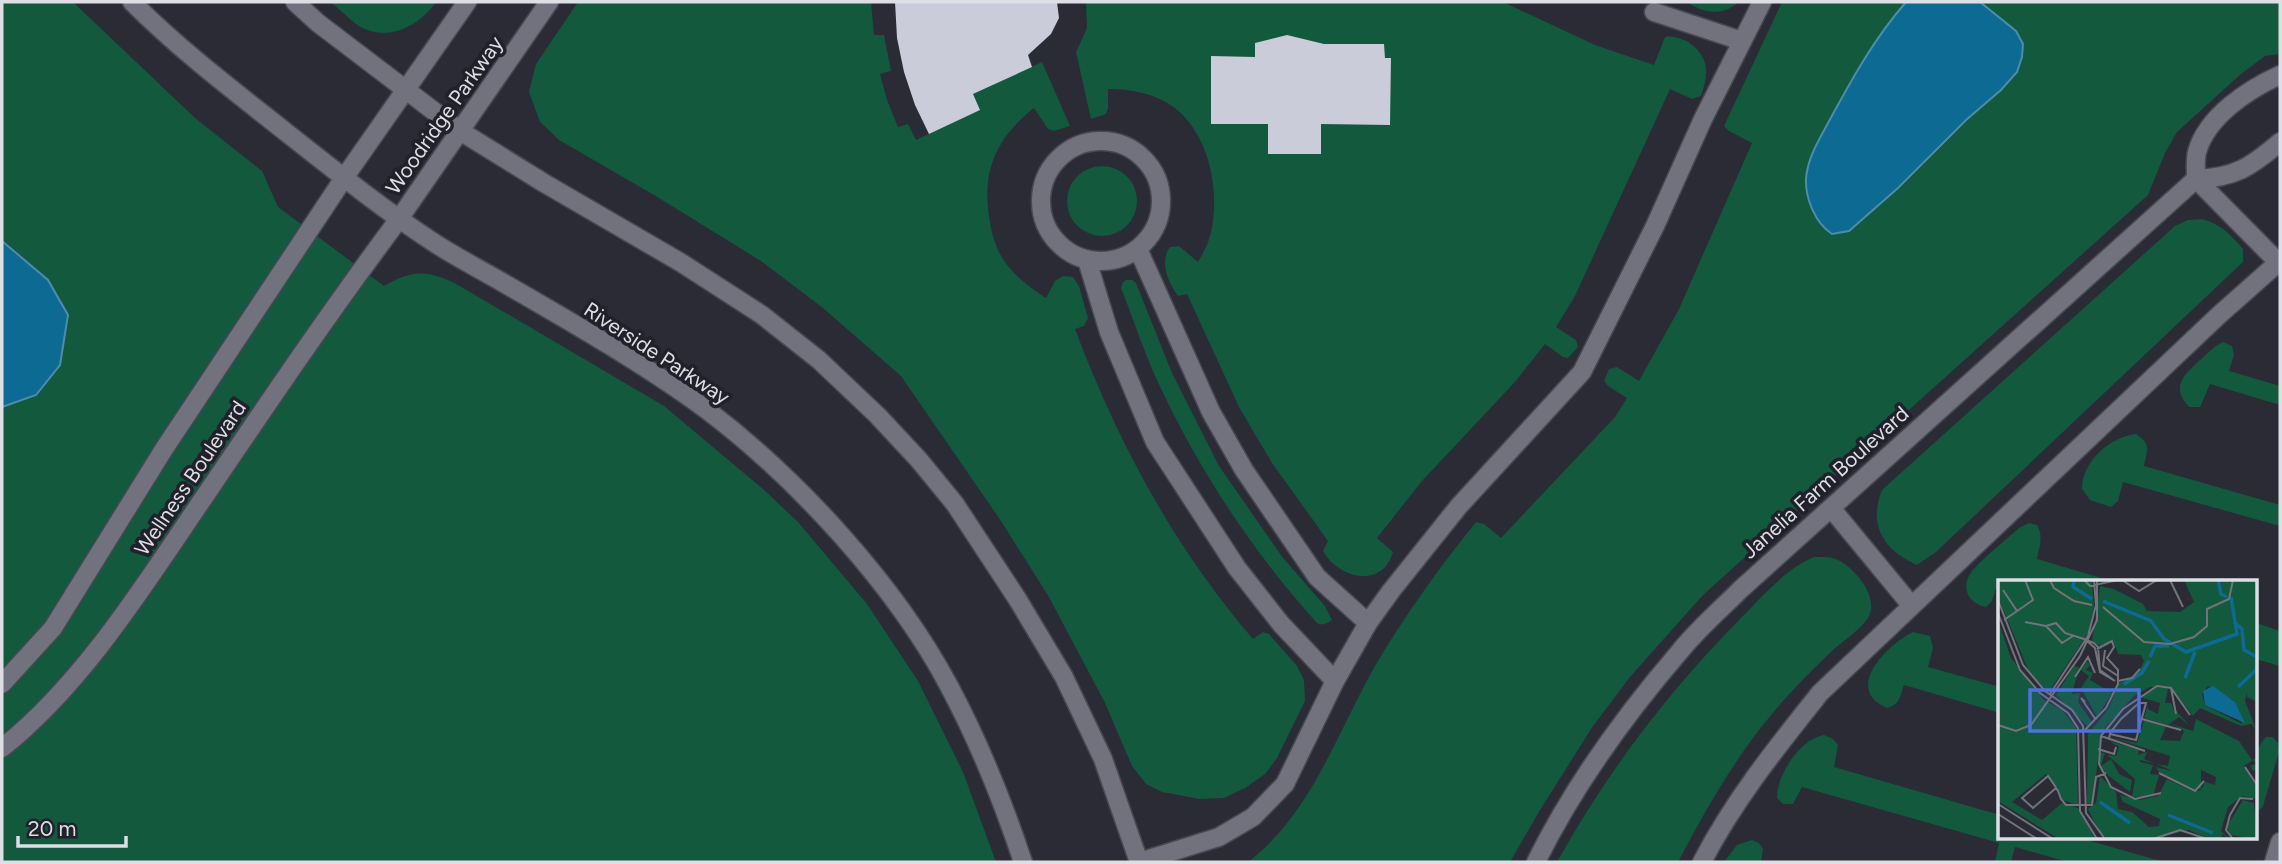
<svg xmlns="http://www.w3.org/2000/svg" width="2282" height="864" font-family="Figtree,sans-serif">
<style>
.green{fill:#12593d}
.water{fill:#0d6a93;stroke:#4c8dac;stroke-width:2}
.building{fill:#cbccd9}
.lines{fill:none;stroke-linecap:round;stroke-linejoin:round}
.lane-casing{stroke:#474850;stroke-width:21}
.street-casing{stroke:#474850;stroke-width:21}
.secondary-casing{stroke:#474850;stroke-width:21}
.lane{stroke:#71727e;stroke-width:18}
.street{stroke:#71727e;stroke-width:18}
.secondary{stroke:#71727e;stroke-width:18}
.labels{text-anchor:middle;dominant-baseline:central;stroke-width:7;stroke-linejoin:round;paint-order:stroke}
.street-label{font-size:21px;fill:#dedee5;stroke:#20212b}
.inset-river{fill:none;stroke:#0d6a93;stroke-width:3.5}
.inset-road{fill:none;stroke:#72737b;stroke-width:2}
.view{fill:#4d72db;fill-opacity:0.15;stroke:#4d72db;stroke-width:3.5}
.inset-edge{fill:none;stroke:#dedee5;stroke-width:3.5}
</style>
<rect width="100%" height="100%" fill="#2a2b35"/>
<path class="green" d="M2,2H73L195,118L262,171L278,207L384,286C413,269 429,270 458,285L664,406L763,489L798,522L867,604L918,681L963,772L996,862H2Z
M331,2H436C419,27 385,44 356,24C347,17 339,9 331,2Z
M578,2H871L874,35H884L891,71L880,74L887,100L898,127L908,124L916,140L979,110L973,94L1042,62L1070,126L1054,131L1048,129L1034,108C995,139 981,173 990,222C992,236 997,251 1005,262C1016,277 1031,288 1046,298L1055,281L1063,276L1073,277L1079,286L1088,318L1084,326L1075,329C1118,443 1174,547 1253,639L1263,632L1269,634L1297,666L1304,680L1305,701L1277,758L1265,774L1245,788L1224,798L1200,799L1162,792L1146,784L1132,766L1105,703L1049,597L1001,521L901,376L823,308L761,261L654,195L559,140L540,122L529,92L536,64Z
M1086,2H1503L1595,45L1654,65L1665,37C1682,34 1704,49 1706,68C1707,77 1704,87 1701,96L1692,99L1670,89L1575,296L1556,327L1576,340L1578,347L1568,358L1563,357L1545,344L1514,383L1422,481L1377,538L1393,552C1382,590 1338,578 1323,551L1328,541L1272,463L1239,407L1187,294L1178,296C1168,283 1159,261 1170,247L1179,246L1198,262C1203,253 1209,243 1211,232C1220,191 1210,136 1175,108C1157,94 1131,89 1108,89V108L1106,114L1091,119L1076,52L1087,28Z
M1687,2H1739C1723,16 1704,14 1687,2Z
M1782,2H2280V54L2265,56L2241,74L2177,132L2165,153L2148,195L1703,595L1630,677L1593,726L1540,810L1510,862H1248C1311,814 1337,733 1375,666C1405,615 1439,568 1476,522L1484,524L1501,538L1615,417L1627,398L1608,386L1604,381L1609,369L1617,367L1639,381L1679,309L1752,143L1729,131L1724,126Z
M1067 201a35 35 0 1 1 70 0a35 35 0 1 1-70 0Z
M2202,219C2222,225 2229,233 2243,249V262L1936,552L1917,565C1883,550 1868,525 1882,490L2175,226L2188,220Z
M1126,280H1132L1136,283L1172,373L1219,466L1283,558L1325,606L1332,620C1326,624 1323,626 1317,623C1251,550 1197,467 1156,378C1143,349 1133,318 1121,288L1123,282Z
M2223,342L2232,346L2234,355L2229,371L2280,386V405L2210,384L2200,407H2189C2170,386 2184,375 2200,360C2208,353 2214,346 2223,342Z
M2136,434C2152,445 2147,449 2144,466L2280,505V526L2123,482L2118,501L2111,507L2090,500L2082,489C2082,461 2110,437 2136,434Z
M2029,523L2037,525C2044,537 2039,547 2037,559L2115,582H2000V585H1997L1992,601L1986,607C1971,605 1960,590 1970,574C1976,564 2008,538 2019,528Z
M1814,557C1822,557 1832,556 1840,561C1856,570 1880,598 1868,618C1860,630 1843,641 1833,650C1813,669 1794,688 1777,708C1737,754 1706,809 1678,862H1557C1607,772 1668,692 1740,619C1762,597 1785,569 1814,557Z
M2256,623L2280,631V666L2256,659Z
M1913,632L1930,636L1933,648L1928,667L2000,687V713L1904,685C1900,696 1900,705 1887,708C1842,689 1888,644 1913,632Z
M1824,735L1833,739L1838,745L1834,767L2000,815V838H2080L2164,862H2068L2015,847L2011,862H1995L1999,843L1802,787L1793,804H1783L1777,798C1777,774 1800,739 1824,735Z
M2266,737H2273L2278,743L2279,752L2263,806L2256,814C2256,793 2250,751 2266,737Z
M1752,840L1759,843L1763,849L1761,862H1724L1737,845Z"/>
<path class="water" d="M1906,2H1980L2016,31L2023,44L2022,57L2017,72L2001,90L1966,120L1898,188L1849,231L1832,234C1815,223 1805,198 1806,178C1808,157 1819,140 1828,123C1852,79 1873,40 1906,2Z
M2,241L48,280L68,315L60,365L36,395L2,407Z"/>
<path class="building" d="M895,2H1057L1059,18L1051,34L1028,55L1032,67L973,94L980,110L929,134L915,105L904,72L897,38Z
M1287,35L1324,44H1384L1385,58H1391L1390,125L1321,124V154H1268V124H1211V56L1255,57V43Z"/>
<g class="lines">
<g class="lane-casing">
<path id="lane" d="M1654,12L1742,41
M1041 201a60 60 0 1 1 120 0a60 60 0 1 1-120 0Z
M2196,179L2278,262
M1138,249L1211,412L1244,470L1317,577L1368,623
M1087,260L1109,332L1155,442L1237,568L1281,624L1335,681
M1831,508L1911,605
M1139,862L1219,837L1253,817L1285,784L1335,681L1368,623L1391,591L1459,506L1582,372L1655,226L1703,119L1762,2
M1702,862C1734,800 1777,747 1820,693L2219,315L2280,261
M2274,862L2280,842"/>
</g>
<g class="street-casing">
<path id="street" d="M2196,179C2196,170 2195,160 2197,152C2207,116 2249,89 2280,75
M2,684L53,628L164,449L344,178
M2,748C78,688 138,595 192,515C260,415 327,315 399,219
M1536,862C1574,785 1625,715 1681,650C1699,628 1721,609 1741,589L2196,179C2234,178 2251,167 2280,142"/>
</g>
<g class="secondary-casing">
<path id="secondary" d="M132,2C180,50 234,91 287,133C334,170 380,207 430,240C455,257 482,270 507,285C573,323 646,365 707,410C798,479 896,586 949,686C979,742 1003,802 1023,862
M295,2L318,23L460,131L544,183L680,262L762,315L819,360L878,416L919,460L955,504L1018,600L1064,677L1103,759L1139,862
M344,178L467,2
M399,219L549,2"/>
</g>
<use href="#lane" class="lane"/>
<use href="#street" class="street"/>
<use href="#secondary" class="secondary"/>
</g>
<g class="labels">
<g class="street-label">
<text transform="translate(444 115) rotate(-55)">Woodridge Parkway</text>
<text transform="translate(657 353) rotate(33)">Riverside Parkway</text>
<text transform="translate(190 478) rotate(-56)">Wellness Boulevard</text>
<text transform="translate(1825 482) rotate(-42)">Janelia Farm Boulevard</text>
</g>
</g>
<g transform="translate(1998 580)">
<rect width="259" height="259" fill="#2a2b35"/>
<path d="M0,0H94L96,27L90,53L51,112L32,94L0,17ZM186,0H259V122L249,117V112L247,121L259,152L254,144L243,146L202,128L195,136L174,108L152,107L136,116L104,151L94,224L89,223L90,154L111,128L121,103L138,97L146,81L143,75L120,74L115,60L104,67L94,61L102,6L116,9L145,24L149,31L182,32L196,22ZM210,106L235,120L244,144L207,125L204,114ZM0,40L13,78L46,120L64,130L78,147L80,225L65,220L48,194L14,222L44,240L64,223L80,228L97,259H61L0,221ZM89,81L92,85L88,90L95,93L92,100L114,113L99,137L83,108L91,96L83,90ZM76,86L81,87L74,114L82,113L80,122L94,142L91,148L58,115ZM161,106L170,109L167,123H173L177,134L175,118L177,130L192,146L181,137L170,145L146,138L150,124V129L160,134L162,123L142,117ZM198,139L241,161L254,180L259,178V189L255,191L252,186L258,184L255,180L246,186L259,208V219L244,216L230,227L223,251L232,259L224,254V259H211L191,250L153,259H110L102,253L90,229L98,223L102,196L118,212L120,229L134,232L151,247L161,246L162,239L125,222L122,215L142,220L160,216L169,199L196,212L203,210L207,202L217,205L218,197L203,190V209H193L160,191L158,187L174,191L159,184L170,186L172,176L112,157L139,163L146,140L168,147L162,160L182,161L186,151L173,144L195,151ZM111,161L141,170L140,175L149,172L146,179L156,183L142,180V182L155,185L152,194L161,195L155,216L134,217L137,199L109,175L118,176L121,167ZM101,172L107,173L103,186L113,179L121,194L134,200L132,212L103,190L101,182ZM245,220L256,223L259,259L232,255L229,246Z" fill="#12593d" fill-rule="evenodd"/>
<path d="M215,106L237,122L247,143L207,125L205,111Z" fill="#0d6a93"/>
<path class="inset-river" d="M76,0L75,7L94,19M220,0L223,14L229,17M105,21L153,41L166,59L188,72L239,54L233,17M236,42L244,49L246,70L259,77L258,90L240,107M152,77L157,66H171M187,98L197,72M126,104L144,93L151,81M102,222L132,243M170,235L215,253"/>
<path class="inset-road" d="M52,0L56,8L76,21L94,25M86,0L92,6L120,0M124,0L141,11L159,0M172,0L185,27M5,10L19,31M0,20L25,85L47,111L74,130L85,146L88,233L107,259M105,27L146,62L172,64L196,57L209,46V29L231,19L235,0M0,33L22,90L42,113L70,133L80,148L82,231L99,259M6,40L35,20L27,0M27,42L48,46M75,56L64,63L48,46L58,43L67,53L86,59L96,63L100,67L102,90L117,101L102,92L97,68L88,60M107,70L105,86L120,96M77,97L90,77L97,93M120,101L134,98L142,89M173,108L178,134M52,114L90,56L98,25L96,0M87,122L83,118L98,140M144,139L183,150M0,145L18,151L33,145L82,76L99,40V0M85,152L108,128L120,104V90L109,78L116,67L114,61L99,69M103,156L147,171M111,158L112,154L113,151L115,149L123,139L141,123H148L138,160L112,154M100,169L116,174L118,167M247,187L259,205M161,193L197,211L206,201M58,208L35,228L24,218L50,196L57,206L58,208L60,211L63,219L68,225H94L98,197L108,193M163,213L137,219L113,207L101,184L103,156L125,129L159,106L173,108L192,135M0,224L55,259M0,234L39,259M155,259L182,250L209,259M166,259H199M235,259L228,250L232,235L242,218L255,219"/>
<path class="view" d="M32,110H141V151H32Z"/>
<rect width="259" height="259" class="inset-edge"/>
</g>
<rect width="2282" height="864" fill="none" stroke="#dedee5" stroke-width="7"/>
<path d="M18 836v10h108v-10" fill="none" stroke="#dedee5" stroke-width="3.5"/>
<text x="28" y="836" font-size="21" fill="#dedee5" stroke="#20212b" stroke-width="5" paint-order="stroke">20 m</text>
</svg>
